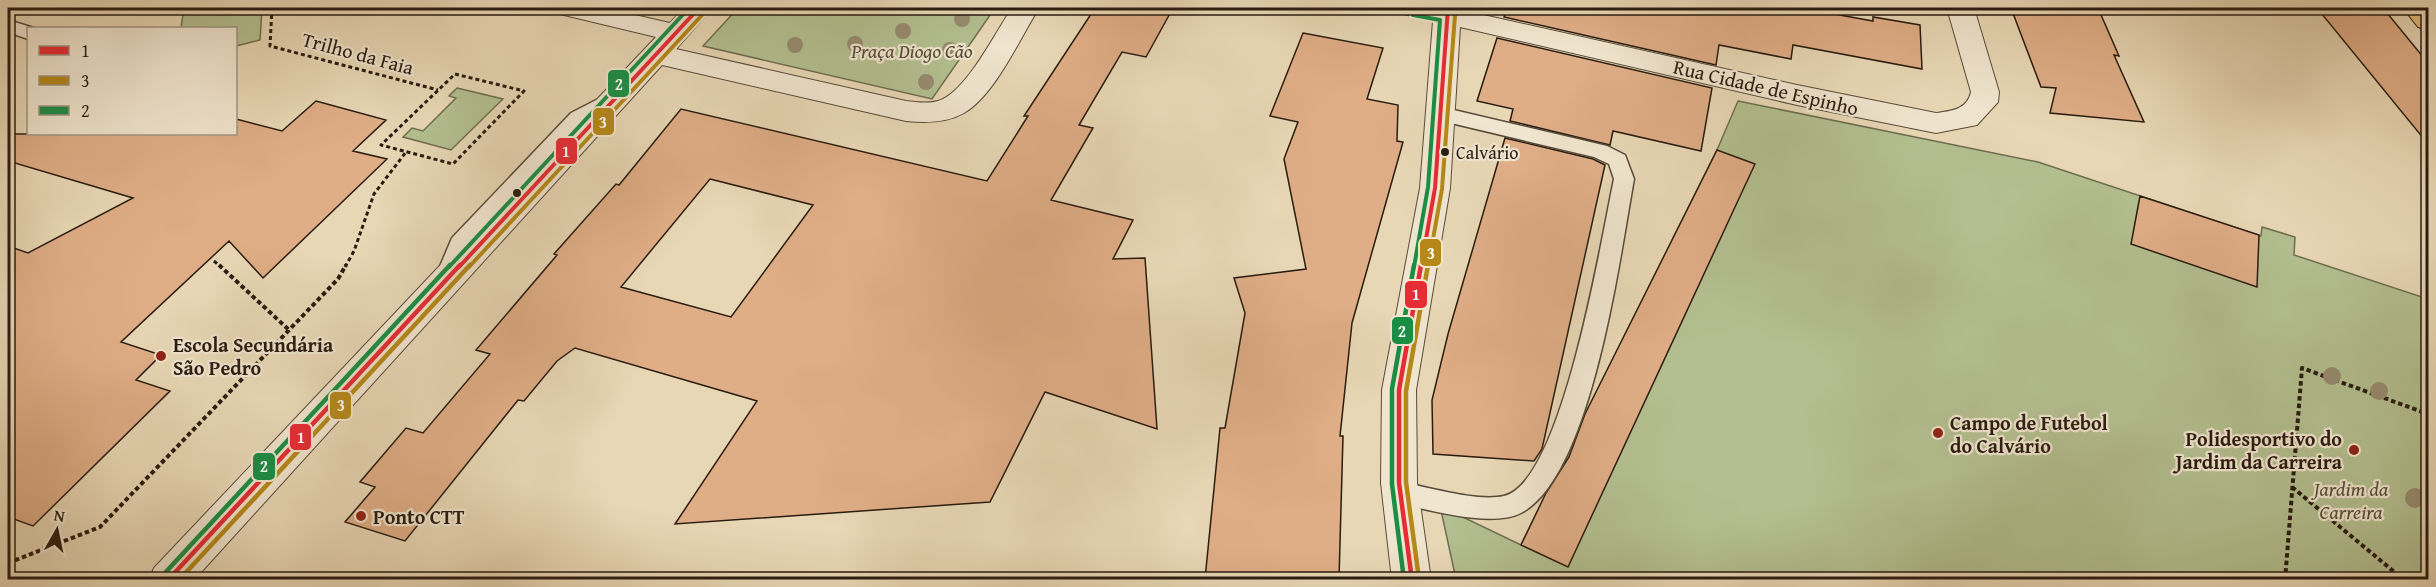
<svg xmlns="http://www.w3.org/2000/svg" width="2436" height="587" font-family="'Gentium Book Plus',serif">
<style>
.green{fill:#b3bf90;stroke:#6e6e50;stroke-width:1.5}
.building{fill:#dfad86;stroke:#291c10;stroke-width:1.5;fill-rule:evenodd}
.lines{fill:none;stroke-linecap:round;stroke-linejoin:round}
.lane-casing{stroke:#594b39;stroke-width:3}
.street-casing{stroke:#594b39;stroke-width:2}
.primary-casing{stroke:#291c10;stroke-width:2}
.path-far1{stroke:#291c10;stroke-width:3;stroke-dasharray:4 3;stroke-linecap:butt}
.path{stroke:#291c10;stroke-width:4;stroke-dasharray:4.5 3;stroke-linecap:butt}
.lane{fill:#f0e5cf;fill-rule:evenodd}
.street{fill:#f0e5cf;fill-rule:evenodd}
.primary{fill:#e4bc7a;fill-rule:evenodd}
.bus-1-far1-casing{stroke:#f0e5cf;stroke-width:8}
.bus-1-casing{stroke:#f0e5cf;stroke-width:9}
.bus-2-far1-casing{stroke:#f0e5cf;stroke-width:8}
.bus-2-casing{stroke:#f0e5cf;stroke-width:9}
.bus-3-far1-casing{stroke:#f0e5cf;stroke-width:8}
.bus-3-casing{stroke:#f0e5cf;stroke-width:9}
.bus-1-far1{stroke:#e62c34;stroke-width:4}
.bus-1{stroke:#e62c34;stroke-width:4.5}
.bus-2-far1{stroke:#b58819;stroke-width:4}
.bus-2{stroke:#b58819;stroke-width:4.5}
.bus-3-far1{stroke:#198e45;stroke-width:4}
.bus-3{stroke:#198e45;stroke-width:4.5}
.tree{fill:#968b6f}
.bus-dot{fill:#291c10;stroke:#f0e5cf;stroke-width:2}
.poi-dot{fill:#8f2418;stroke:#f0e5cf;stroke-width:2}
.labels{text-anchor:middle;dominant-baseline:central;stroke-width:4.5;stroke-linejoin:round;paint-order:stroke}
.bus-label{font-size:18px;fill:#291c10;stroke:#f0e5cf;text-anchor:start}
.park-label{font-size:20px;font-style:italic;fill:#524d36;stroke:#f0e5cf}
.street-label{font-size:20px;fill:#291c10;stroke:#f0e5cf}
.poi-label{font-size:20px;font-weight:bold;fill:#291c10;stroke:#f0e5cf;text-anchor:start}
.line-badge{stroke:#f0e5cf;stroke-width:2}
.badge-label{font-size:16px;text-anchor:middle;font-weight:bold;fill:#fff}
</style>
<rect width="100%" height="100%" fill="#e8d7b5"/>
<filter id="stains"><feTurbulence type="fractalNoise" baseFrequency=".00333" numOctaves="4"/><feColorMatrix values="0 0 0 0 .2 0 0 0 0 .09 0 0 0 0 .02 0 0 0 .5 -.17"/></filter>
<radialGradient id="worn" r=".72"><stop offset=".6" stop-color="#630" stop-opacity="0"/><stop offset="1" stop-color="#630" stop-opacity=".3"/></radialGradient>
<path class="green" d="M184,8H262L260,40L236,46V28H181Z
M738,8H995L932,99L703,46Z
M457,88L503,99L451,150L403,137L412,128L423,131L456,98L449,96Z
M1738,101L2038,162L2261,236L2262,227L2295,237L2294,255L2428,299V579L2249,580L2243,577L2242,580L1456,579L1440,506L1521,545L1717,150Z"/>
<path class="building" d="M1095,8H1173L1146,57L1122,52L1079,125L1093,128L1051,200L1133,220L1113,259L1145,258L1157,429L1045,392L990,502L675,524L757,401L575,348L557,361L524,401L518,400L405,541L345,522L375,487L360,482L406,428L423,433L490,354L476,350L557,255L554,254L616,184L619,185L681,109L987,181L1028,116H1024ZM710,179L813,205L731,317L621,287Z
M1507,8H1801L1873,21V17L1920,25L1922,69L1793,45L1791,59L1719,45L1716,65L1504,17Z
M2011,8H2098L2119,56L2114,55L2144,122L2050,113L2056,88L2041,87Z
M2317,8H2383L2428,63V144Z
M1303,33L1383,48L1367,99L1398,105L1397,141L1403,142L1352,323L1340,436H1343L1339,579H1205L1220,428H1225L1245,313L1234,278L1306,269L1284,159L1298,122L1270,116Z
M1497,38L1712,88L1701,151L1613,131L1610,145L1510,121L1513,109L1477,101Z
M316,101L386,120L353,151L387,159L263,278L229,241L121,342L161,355L136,380L170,391L33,526L8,517V246L28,253L133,198L8,161V134H236V119L282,131Z
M1505,138L1593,159L1605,165L1542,449L1534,461L1433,454L1432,400L1448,334Z
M1717,150L1755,164L1568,567L1521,545L1546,493L1569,457L1585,414Z
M2140,196L2259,235L2257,287L2131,244Z"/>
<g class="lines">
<g class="lane-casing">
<path id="lane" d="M8,20L34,28H28V39L8,32Z
M606,95L613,97L616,102L613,107L585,123L469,248L457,277L449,279L441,277L438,271L452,238L571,113Z
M1441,107L1607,146L1625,155L1634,179C1620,255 1592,476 1521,513C1492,528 1431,510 1400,504L1391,501L1387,493L1391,485L1400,482C1429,487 1476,502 1504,496C1563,482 1602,235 1614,179L1609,164L1594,157L1434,119L1431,114L1434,109Z"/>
</g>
<g class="street-casing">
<path id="street" d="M556,8H604L670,23L684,8H712L676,49L906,101C916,102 928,104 938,101C966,93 996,31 1012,8H1039C1020,38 995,95 964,113C947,123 925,123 906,121L662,65L194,580H149L154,568L656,37L560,14Z
M1400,8H1461V10L1797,85L1936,113C1951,111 1967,110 1971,92L1947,8H1974L1999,92L1998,102L1977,125L1936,133L1797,105L1460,27L1450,188L1416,390L1417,483L1431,580H1392L1381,483L1382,390L1420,188L1433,21L1404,14Z"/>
</g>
<g class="primary-casing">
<path id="primary" d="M2403,8H2428V30L2418,27Z"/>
</g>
<path class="path-far1" d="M272,8L270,46L438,90
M455,74L524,91L453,164L381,145Z
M214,261L221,267
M345,267L354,251L374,194L406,152"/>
<path class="path" d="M219,265L289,330
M2292,487L2404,580
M8,563L100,527L338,279L346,265
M2285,580L2302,368L2428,414"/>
<use href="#lane" class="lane"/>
<use href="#street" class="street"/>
<use href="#primary" class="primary"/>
<g class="bus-1-far1-casing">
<path id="bus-1-far1" d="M459,267L699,8
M1421,267L1435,188L1448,8"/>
</g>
<g class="bus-1-casing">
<path id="bus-1" d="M168,580L460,265
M1412,580L1399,483V390L1421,265"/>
</g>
<g class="bus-2-far1-casing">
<path id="bus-2-far1" d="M469,267L704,13
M1428,267L1442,189L1455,15"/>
</g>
<g class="bus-2-casing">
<path id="bus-2" d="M1419,579L1406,482V391L1428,265
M179,580L470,265"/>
</g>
<g class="bus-3-far1-casing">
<path id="bus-3-far1" d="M1413,15L1440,20L1428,187L1414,267
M449,267L689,8"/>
</g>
<g class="bus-3-casing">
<path id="bus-3" d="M163,575L450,265
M1404,580L1392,484V389L1414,265"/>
</g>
<use href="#bus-1-far1" class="bus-1-far1"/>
<use href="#bus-1" class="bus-1"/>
<use href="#bus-2-far1" class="bus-2-far1"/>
<use href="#bus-2" class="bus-2"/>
<use href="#bus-3-far1" class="bus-3-far1"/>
<use href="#bus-3" class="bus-3"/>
</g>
<g class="tree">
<circle cx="962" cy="19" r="8"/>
<circle cx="903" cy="31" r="8"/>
<circle cx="855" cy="44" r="8"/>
<circle cx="795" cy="45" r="8"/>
<circle cx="950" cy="50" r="8"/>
<circle cx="926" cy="82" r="8"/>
<circle cx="2332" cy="376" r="9"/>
<circle cx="2379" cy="391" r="9"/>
<circle cx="2415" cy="498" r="10"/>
</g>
<g class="bus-dot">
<circle cx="1445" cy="152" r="5"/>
<circle cx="517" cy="193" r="5"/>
</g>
<g class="poi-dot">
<circle cx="161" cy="356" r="6"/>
<circle cx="1938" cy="433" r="6"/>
<circle cx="2354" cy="450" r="6"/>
<circle cx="361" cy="516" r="6"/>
</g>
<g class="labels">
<g class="bus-label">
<text x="1456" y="152">Calvário</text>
</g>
<g class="park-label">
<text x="912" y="50">Praça Diogo Cão</text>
<text x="2351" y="488">Jardim da<tspan x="2351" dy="23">Carreira</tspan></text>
</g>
<g class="street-label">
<text transform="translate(358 53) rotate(15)">Trilho da Faia</text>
<text transform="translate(1766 87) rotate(13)">Rua Cidade de Espinho</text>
</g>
<g class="poi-label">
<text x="173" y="344">Escola Secundária<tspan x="173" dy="23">São Pedro</tspan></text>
<text x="1950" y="422">Campo de Futebol<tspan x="1950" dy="23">do Calvário</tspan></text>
<text x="2342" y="438" text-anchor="end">Polidesportivo do<tspan x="2342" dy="23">Jardim da Carreira</tspan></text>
<text x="373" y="516">Ponto CTT</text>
</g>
</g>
<g class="line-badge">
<rect x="607" y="69" width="23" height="29" rx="6" fill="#198e45"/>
<rect x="592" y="107" width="23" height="29" rx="6" fill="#b58819"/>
<rect x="555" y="137" width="23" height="28" rx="6" fill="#e62c34"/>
<rect x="1419" y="238" width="23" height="29" rx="6" fill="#b58819"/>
<rect x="1404" y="280" width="24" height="29" rx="6" fill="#e62c34"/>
<rect x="1391" y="316" width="23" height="29" rx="6" fill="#198e45"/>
<rect x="329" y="391" width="23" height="29" rx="6" fill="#b58819"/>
<rect x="289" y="423" width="23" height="28" rx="6" fill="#e62c34"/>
<rect x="252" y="452" width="24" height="29" rx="6" fill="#198e45"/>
</g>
<g class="badge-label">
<text x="619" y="90">2</text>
<text x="603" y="128">3</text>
<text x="566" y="157">1</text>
<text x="1431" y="259">3</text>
<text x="1416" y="300">1</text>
<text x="1402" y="337">2</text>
<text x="341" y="411">3</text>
<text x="301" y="443">1</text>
<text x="264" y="472">2</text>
</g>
<rect width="2436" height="587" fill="none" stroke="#e8d7b5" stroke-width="30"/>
<rect x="9" y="9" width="2418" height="569" fill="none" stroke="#291c10" stroke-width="3"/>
<rect x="15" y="15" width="2406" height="557" fill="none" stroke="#291c10" stroke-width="1.5"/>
<rect x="27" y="27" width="210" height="108" fill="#f0e5cf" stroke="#a09583" stroke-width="1.5"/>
<rect x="39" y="46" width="30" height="9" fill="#e62c34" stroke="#a09583" stroke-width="1.5"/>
<text x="81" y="57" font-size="18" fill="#291c10">1</text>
<rect x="39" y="76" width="30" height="9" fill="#b58819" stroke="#a09583" stroke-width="1.5"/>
<text x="81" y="87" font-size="18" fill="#291c10">3</text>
<rect x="39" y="106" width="30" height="9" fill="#198e45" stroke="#a09583" stroke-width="1.5"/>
<text x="81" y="117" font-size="18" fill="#291c10">2</text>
<g transform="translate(57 530) rotate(9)" stroke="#f0e5cf" stroke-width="4.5" paint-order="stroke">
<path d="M0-4.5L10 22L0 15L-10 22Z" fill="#291c10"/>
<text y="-9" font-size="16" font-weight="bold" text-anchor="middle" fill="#291c10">N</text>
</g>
<rect width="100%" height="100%" filter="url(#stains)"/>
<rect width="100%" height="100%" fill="url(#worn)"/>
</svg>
